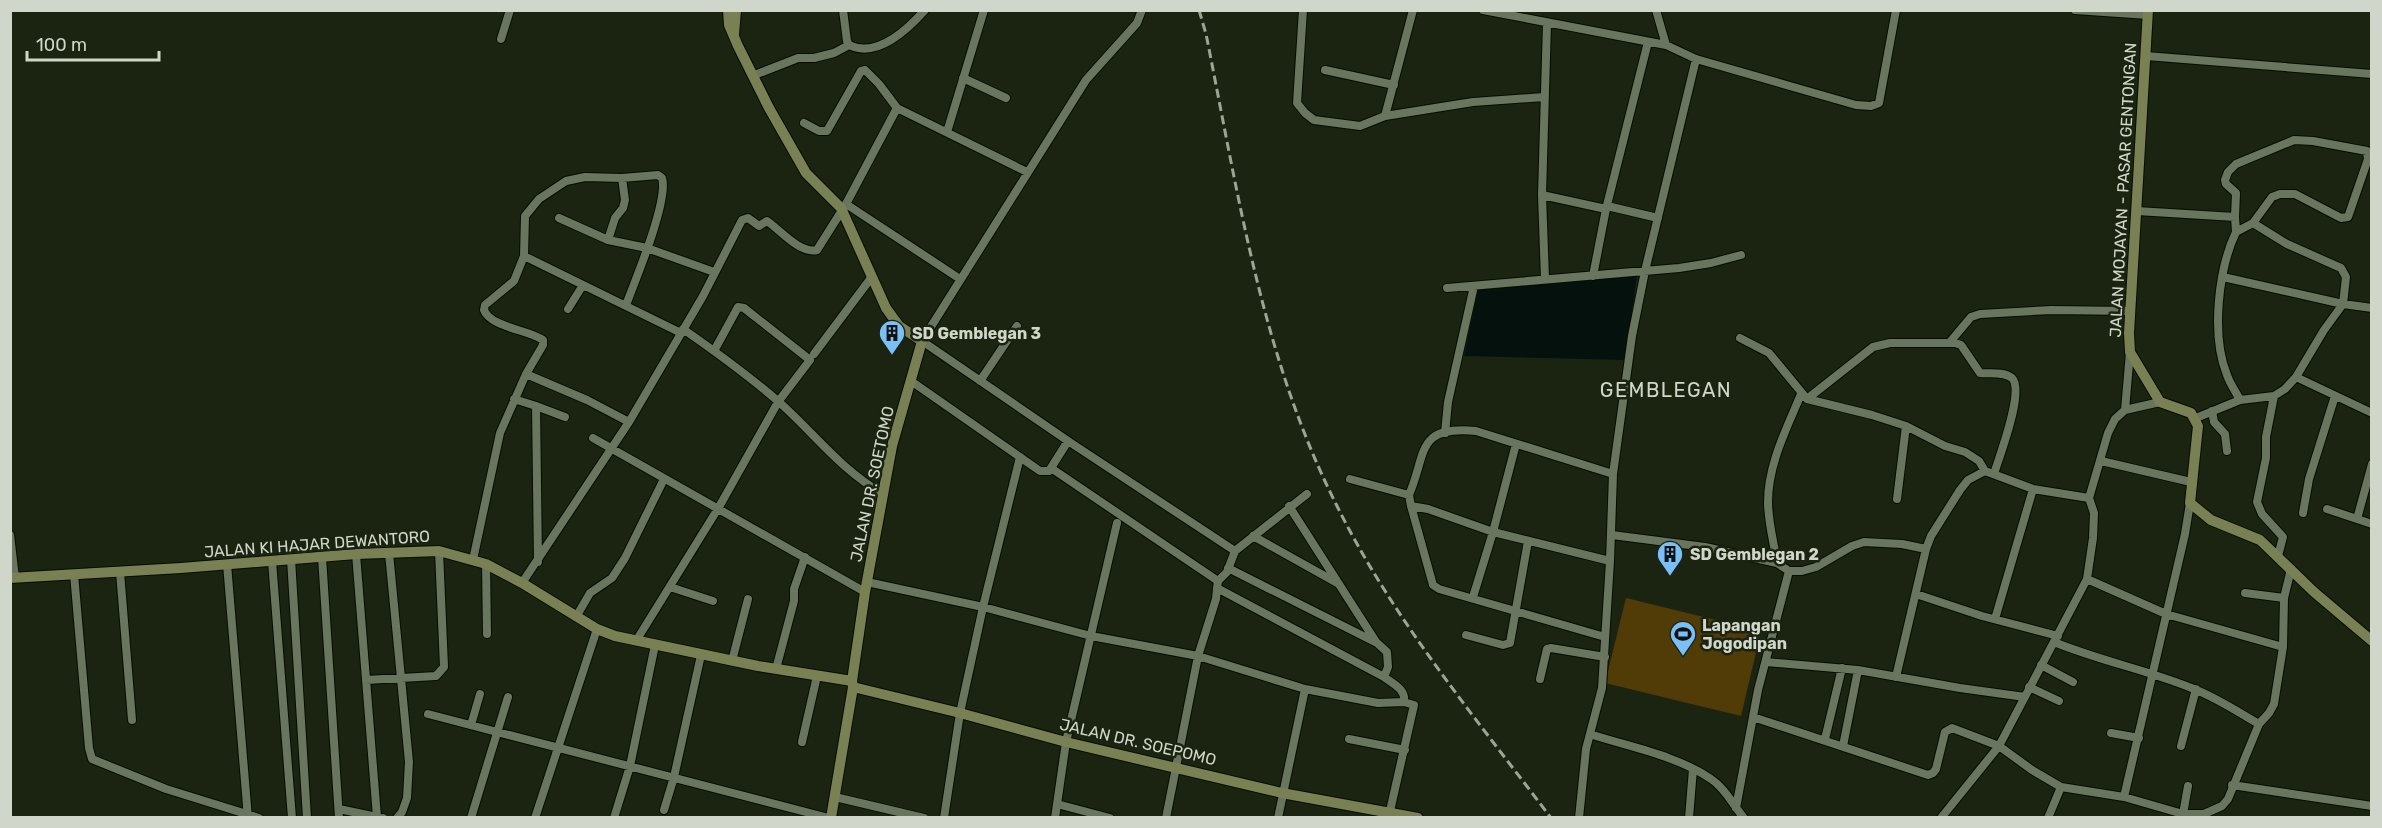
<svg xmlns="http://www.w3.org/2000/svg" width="2382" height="828" font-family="Rubik,sans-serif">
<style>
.green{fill:#513c08}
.water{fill:#05110d}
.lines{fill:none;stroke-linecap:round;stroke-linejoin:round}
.street-casing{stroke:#060d00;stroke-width:10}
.secondary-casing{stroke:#060d00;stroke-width:12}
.street{stroke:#69755e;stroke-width:8}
.secondary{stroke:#798053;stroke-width:10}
.rail{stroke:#9ca495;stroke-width:3;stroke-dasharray:9 4.5;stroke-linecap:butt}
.labels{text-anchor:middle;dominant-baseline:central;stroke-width:5;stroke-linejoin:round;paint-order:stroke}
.street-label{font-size:16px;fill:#d0d7ca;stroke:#1b2411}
.poi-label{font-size:16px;font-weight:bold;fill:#d0d7ca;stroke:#1b2411;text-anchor:start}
.quarter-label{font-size:20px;letter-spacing:1.5px;fill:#d0d7ca;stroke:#1b2411}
</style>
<rect width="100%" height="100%" fill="#1b2411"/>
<path class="green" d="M1626,598L1761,631L1741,716L1605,683Z"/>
<path class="water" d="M1637,275L1625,360L1464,356L1479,286Z"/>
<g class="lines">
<g class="street-casing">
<path id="street" d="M843,10L847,41L849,45C877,59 908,29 925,10
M1142,10L1137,23L1086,80L922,341L1071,443L1235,551L1307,494
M1303,10L1297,103L1305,113L1314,120L1360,126L1385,116L1413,10
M1483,10L1666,45
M1656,10L1666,45L1696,59L1856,105L1871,106L1879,103L1896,10
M2075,10L2148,15
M501,39L510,10
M2146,56L2372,74
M1325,70L1394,85
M752,76L798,58H814L834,53L849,45
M963,78L1006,98
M1385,116L1473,102L1544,97
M804,123L819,131H827L861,71L865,70L879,84L897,108L1027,172
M947,132L984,10
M1542,195L1606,209
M846,204L960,279
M1607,206L1658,218
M2137,211L2235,217L2236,232L2253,223L2287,244L2341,268L2346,277L2343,304L2223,277
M2235,217L2236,193L2226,184L2225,180L2228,172L2236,164L2294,140L2313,141L2367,151L2368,159L2348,217L2341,218L2295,194H2280L2272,197L2253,223
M559,218L608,240L647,248L714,272
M2236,232C2218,270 2211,336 2227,375C2230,384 2236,392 2240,400
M608,240L615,218L623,208L625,200L622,178
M524,256L681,333
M1593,276L1606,209L1648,42
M1545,279L1542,195L1547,23
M1447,288L1679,268L1711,263L1741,255
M568,309L583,285
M683,329C716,352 749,376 779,402C815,434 840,469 883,494
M1740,338L1769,353L1807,399L1872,415L1906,426L1945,446L1965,452L1979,461L1985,471
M1950,342L1971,317L1980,314L2051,310L2131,311
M814,354L871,278
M526,374L587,400L629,422
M2296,377L2372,413
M911,381L1040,471H1049L1068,441
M980,381L1017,326
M2274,396L2266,437V458L2257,502L2262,514L2283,537L2278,556
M514,399L536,406L538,562
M1807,399L1873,347L1890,343H1955L1961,345L1980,373C1989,374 2004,371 2012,378C2025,391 1999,457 1994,474
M536,406L565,417
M2125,410L2130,352
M2212,411L2214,422L2225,434L2227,451
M2196,418L2240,400L2274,396L2285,389L2296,377L2324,330L2343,304L2372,308
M1445,433L1448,402L1474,286
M593,438L865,592
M2101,461L2191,482
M1051,468L1218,581L1217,588L1384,677C1393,684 1406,689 1404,702L1414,705L1390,811
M1350,479L1409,495L1411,506L1428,509L1493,532L1610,561L1602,688L1586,749L1579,818
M1409,495C1427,454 1415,425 1476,431L1613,474
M1897,499L1906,426
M1289,506L1376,642L1387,652L1388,667L1384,677
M1411,506L1433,585L1439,589L1605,637
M2327,509L2372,524
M2303,513L2309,479L2335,396
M2357,519L2372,464
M10,535L15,578
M1612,535L1705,547L1777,563L1789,571H1802L1816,567L1852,546L1864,542L1902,544L1926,549L1931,536L1960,490L1968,480L1985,471L2033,489L2089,498
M1253,536L1339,584
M389,553L409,762L407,798L402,812L397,818
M356,554L377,817L383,818
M322,557L339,818
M291,559L307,818
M473,560L500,433L526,374L543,345V340C529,330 490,327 484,310L485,305L514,281L524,256L525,216L539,199L566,181L585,177L622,178L658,175L662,178C669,200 635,281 626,305
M272,561L292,818
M1610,561L1613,474L1632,336L1645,271L1696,59
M1777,563C1774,543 1768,522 1768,502C1768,464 1787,428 1801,394
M227,564L248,818
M486,564L487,634
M1228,568L1375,642
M120,572L132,720
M74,574L89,748L92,759L166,789L259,818
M2087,579L2166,614L2283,647
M1218,581L1227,572L1235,551
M867,582L983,607L1091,636L1198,656L1305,689L1378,703L1404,702
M522,583L629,422L703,296L742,220L748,218L759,226L767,221C780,230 800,254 817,250L846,204L897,108
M670,587L713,601
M2245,593L2284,598
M1916,594L1982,616L2058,636
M1473,597L1493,532L1516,444
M576,617L590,593L612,578L625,558L664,479
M1995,619L2033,489
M1466,635L1503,645L1510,643L1528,541
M636,641L719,507L778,402L810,360L744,308L738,307L714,351
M2054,642C2100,661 2148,670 2194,689C2217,698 2238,712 2259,724
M732,661L748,599
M1766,662L1858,670L1960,688L2025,697
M2041,665L2073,682
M776,669L794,601V589L805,557
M1896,677L1926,549
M1540,679L1547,649L1551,648L1605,657
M366,680L436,676L444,667L439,551
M2029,687L2059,701
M428,714L829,818
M1753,717L1928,775L1933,773L1936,769L1945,732L1952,728L1999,746L2032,770L2061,787L2124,797L2183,814H2204L2222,806L2228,799L2259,724L2269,713L2274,704L2283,647L2284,598L2291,569
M471,725L480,694
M2111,733L2139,738
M1590,734C1629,747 1676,755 1711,779C1725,788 1733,805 1744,818
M1349,739L1405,750
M1825,739L1842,668
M802,742L817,676
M1843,746L1858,670
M2181,746L2196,689
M2232,785L2372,806
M835,797L924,818
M2124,797L2185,534L2190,503
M1057,804L1110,818
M1736,808L1758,690L1789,571
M339,809L377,817
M664,810L674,777L701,655
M2183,814L2188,786
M471,818L508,697
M535,818L597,629
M614,818L630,766L655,645
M944,818L960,713L983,607L1020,457
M1055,818L1066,742L1117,523
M1166,818L1198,656L1216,599L1217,588
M1278,818L1305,689
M1689,818L1693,769
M1941,818L1999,746L2087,579L2093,538L2094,513L2089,498L2108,433L2115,419L2125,410L2160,402
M2048,818L2061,787"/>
</g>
<g class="secondary-casing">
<path id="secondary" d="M728,10L729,25L738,46L769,108L806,173L841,208L886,308L899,326L922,341L892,446L865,592L852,681L853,687L831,818
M2148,10L2129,333L2130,352L2160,402L2191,413L2198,426L2190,503L2211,520L2260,540L2314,592L2372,641
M734,34L736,10
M10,578L181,568L356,554L439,551L486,564L522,583L597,629L615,636L758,666L852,681
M853,687L960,713L1066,742L1282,793L1418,818"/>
</g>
<use href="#street" class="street"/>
<use href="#secondary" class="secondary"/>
<path class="rail" d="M1199,10L1206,34C1238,193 1262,357 1336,504C1392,618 1475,717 1551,818"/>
</g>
<defs>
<g id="building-pin" transform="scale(1.35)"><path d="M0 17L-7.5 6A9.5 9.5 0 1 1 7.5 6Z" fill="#79bff8" stroke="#1b2411"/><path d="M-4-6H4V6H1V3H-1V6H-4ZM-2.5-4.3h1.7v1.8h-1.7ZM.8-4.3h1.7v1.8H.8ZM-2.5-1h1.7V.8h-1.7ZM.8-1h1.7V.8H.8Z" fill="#111"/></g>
<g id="stadium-pin" transform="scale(1.35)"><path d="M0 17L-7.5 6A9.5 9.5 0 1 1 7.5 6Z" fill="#79bff8" stroke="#1b2411"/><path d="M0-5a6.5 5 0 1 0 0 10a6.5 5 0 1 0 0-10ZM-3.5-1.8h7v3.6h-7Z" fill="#111"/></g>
</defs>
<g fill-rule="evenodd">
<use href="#building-pin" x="892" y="333"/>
<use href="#building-pin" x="1670" y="554"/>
<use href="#stadium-pin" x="1683" y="634"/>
</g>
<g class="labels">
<g class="street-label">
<text transform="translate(2123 190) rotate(-87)">JALAN MOJAYAN - PASAR GENTONGAN</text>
<text transform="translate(872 484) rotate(-78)">JALAN DR. SOETOMO</text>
<text transform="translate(317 544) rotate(-4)">JALAN KI HAJAR DEWANTORO</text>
<text transform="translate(1138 742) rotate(13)">JALAN DR. SOEPOMO</text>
</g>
<g class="poi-label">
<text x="912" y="333">SD Gemblegan 3</text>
<text x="1690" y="554">SD Gemblegan 2</text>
<text x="1702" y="625">Lapangan<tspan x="1702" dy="18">Jogodipan</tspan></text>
</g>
<g class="quarter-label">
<text x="1666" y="390">GEMBLEGAN</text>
</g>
</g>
<rect width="2382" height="828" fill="none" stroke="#d0d7ca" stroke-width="24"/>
<path d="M27 51v9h132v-9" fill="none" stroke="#d0d7ca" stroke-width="3"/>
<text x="36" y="51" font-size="18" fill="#d0d7ca" stroke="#1b2411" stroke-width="4.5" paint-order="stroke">100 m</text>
</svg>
